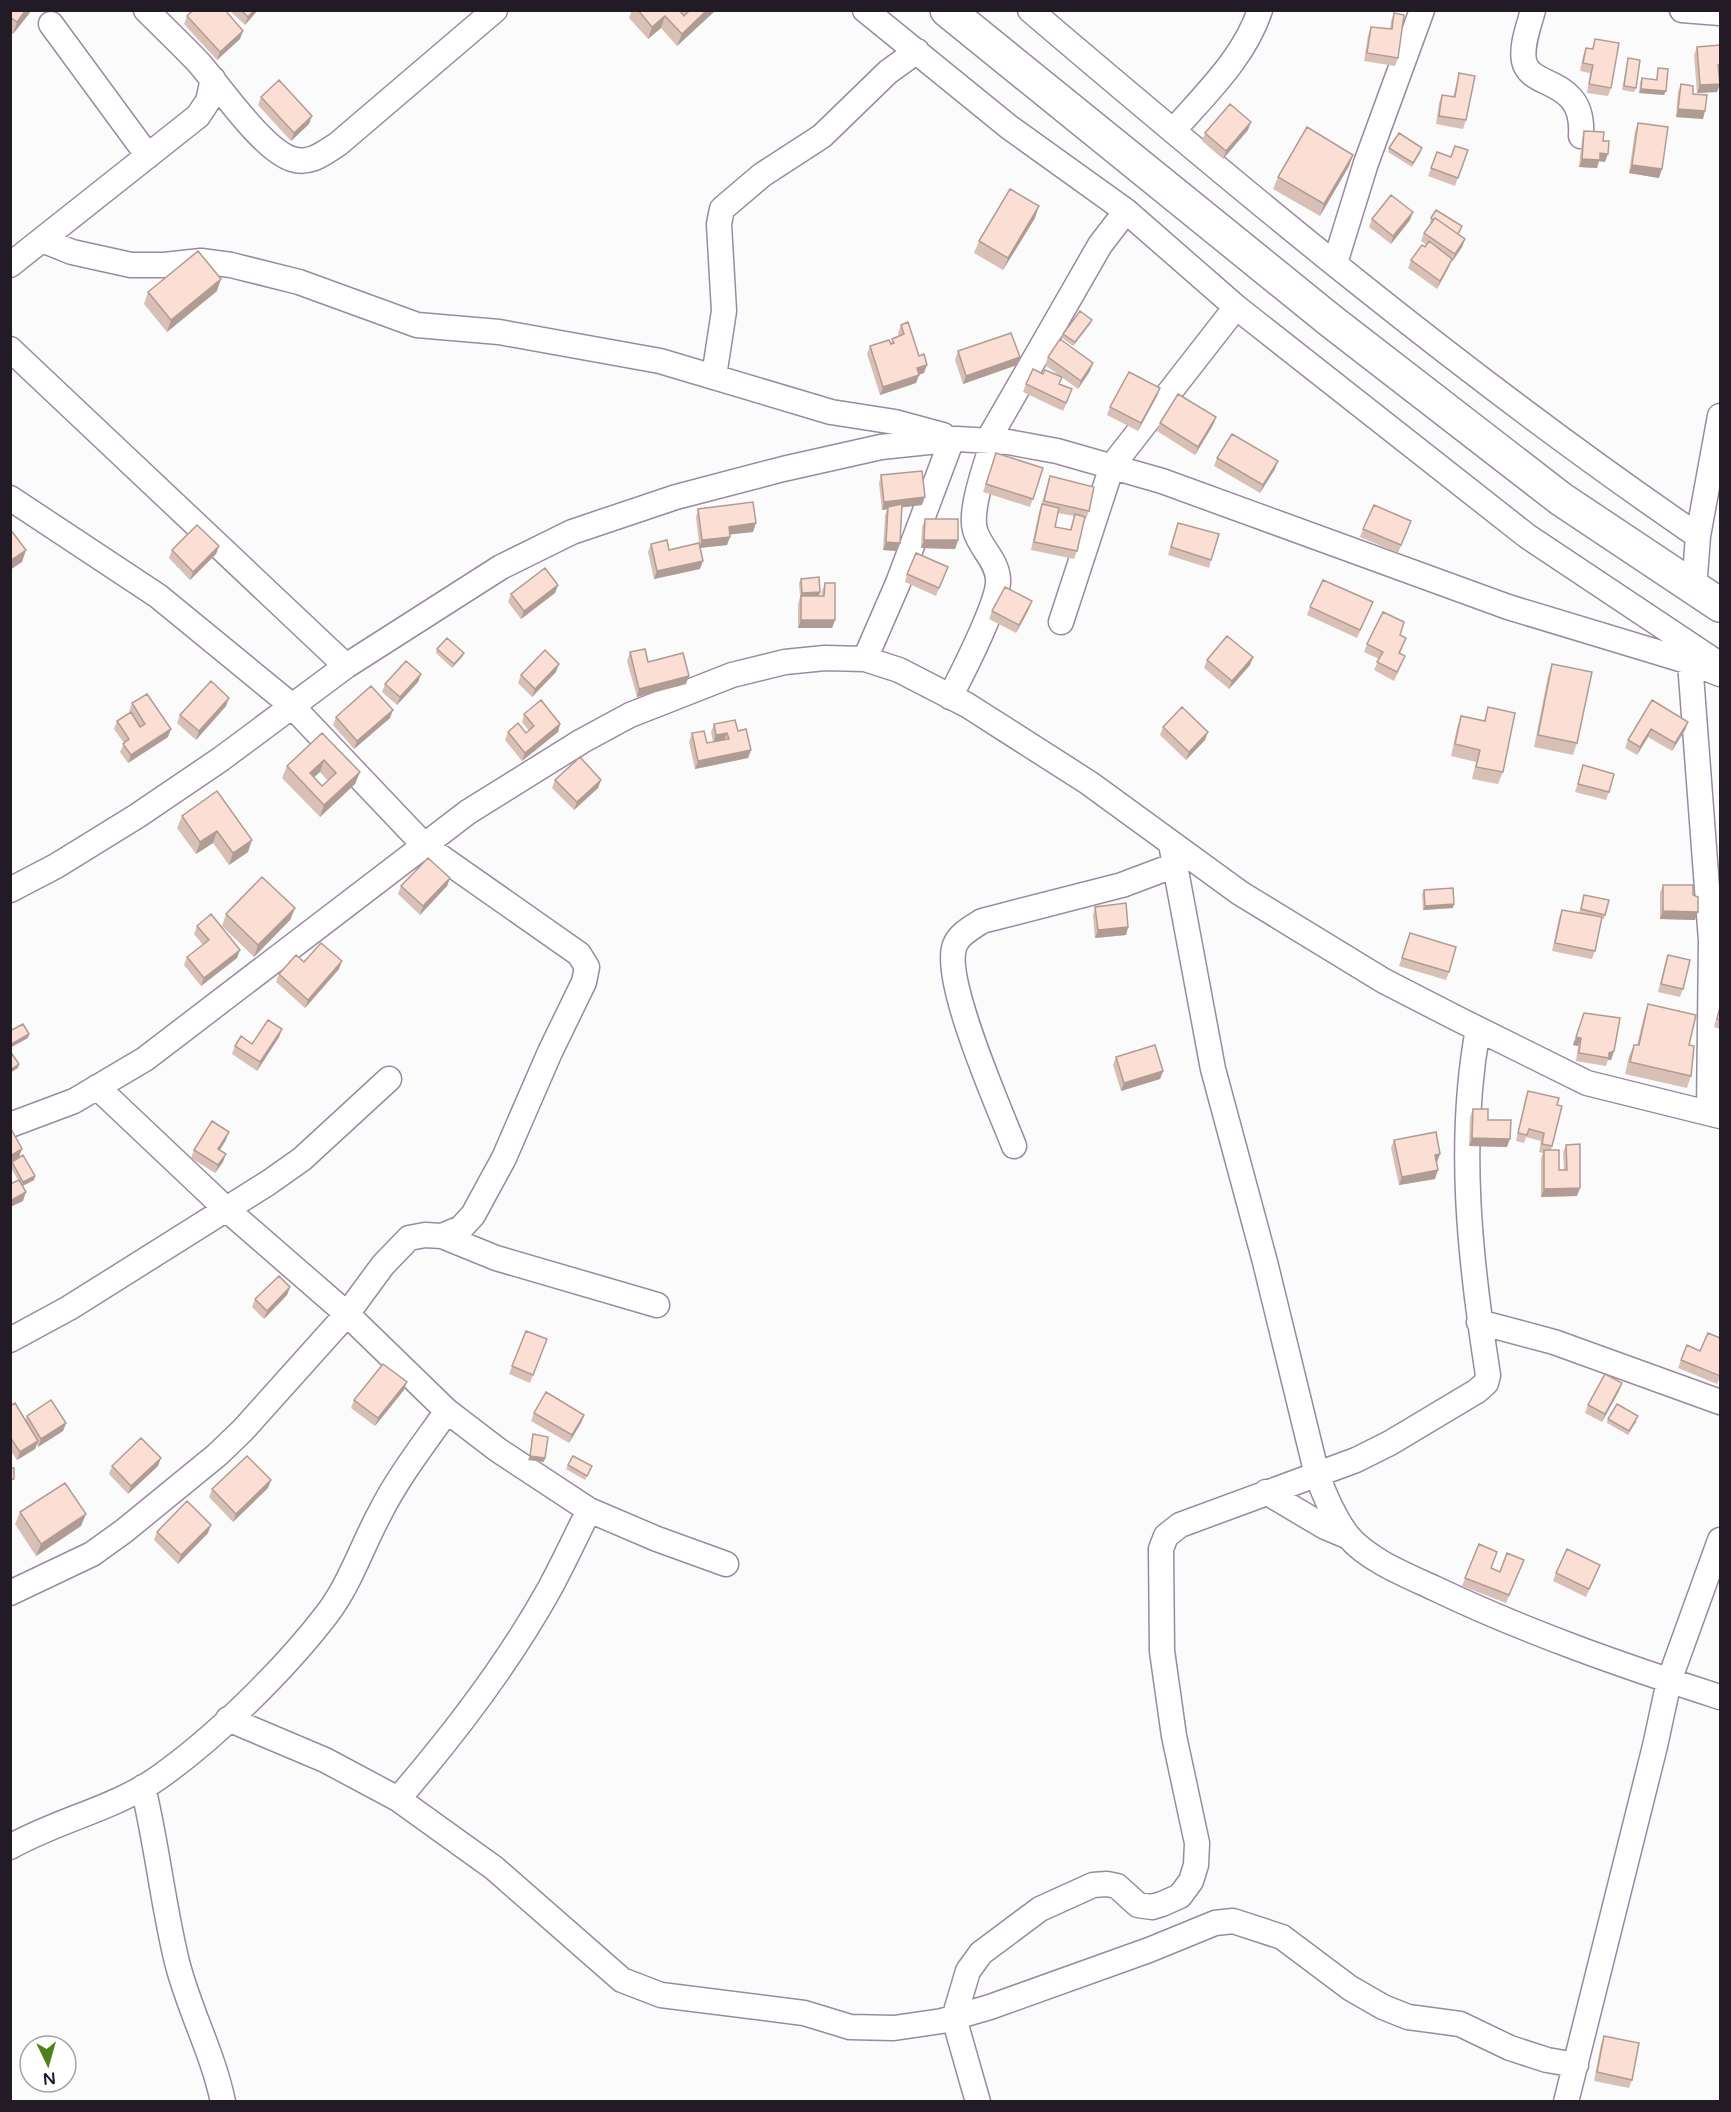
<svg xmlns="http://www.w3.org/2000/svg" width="1731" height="2112" font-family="'Varela Round',sans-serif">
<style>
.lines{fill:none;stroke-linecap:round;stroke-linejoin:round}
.minor-casing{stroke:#9b89a3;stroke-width:27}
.secondary-casing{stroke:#9b89a3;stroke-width:36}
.minor{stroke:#fff;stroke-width:24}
.secondary{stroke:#fff;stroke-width:33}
.wall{fill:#d8c0b6;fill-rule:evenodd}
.shaded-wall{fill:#b09c94}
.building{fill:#fbdfd4;stroke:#b09c94;stroke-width:1.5;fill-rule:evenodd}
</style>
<rect width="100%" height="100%" fill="#fbfbfb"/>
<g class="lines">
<g class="minor-casing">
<path id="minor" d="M146,10C164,28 182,45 199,63C220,87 263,150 292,159C310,165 324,153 338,144L495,10
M865,10L1009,127L1126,211L1236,307L1527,536L1716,662
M1030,10C1246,194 1464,376 1698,536
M1533,10C1529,26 1521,45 1524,61C1530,90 1585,76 1581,136
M1682,10L1720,13
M51,24L148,156
M1174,130C1206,93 1244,58 1260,10
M42,240L72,252L131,265H164L201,261L231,265L299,282L417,325L499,332L660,361L831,412L895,422L943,435
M1335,263L1366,163L1422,10
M10,265L198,116L208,101L213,79
M10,349L346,666
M714,376L724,311L719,224L722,209L762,175L822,136L888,72L917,51
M988,440L1100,245L1126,211
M10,498L158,596L291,705L425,846L579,954L587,967L584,982L550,1052L504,1158L473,1215L461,1228L442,1236L425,1235L409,1238L383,1265L347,1314L243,1430L217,1455L124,1531L92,1554L10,1593
M1694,589L1698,536L1720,416
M1061,622L1112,466L1236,307
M865,659L898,583L952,439
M1690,662L1711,941L1709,1113
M950,697C961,676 1000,600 998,579C997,560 980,548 975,530C969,509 987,462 993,441
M1171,844L1213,1069L1265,1262L1317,1475C1325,1496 1334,1518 1348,1536C1368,1560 1406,1575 1434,1588C1526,1632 1623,1666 1720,1697
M10,890L56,866L137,816L221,759L346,666L501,567L572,532L676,497L783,469L881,447L957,439L1008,442L1057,451L1162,481L1508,607L1690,662L1720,674
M97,1087L225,1208L347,1314L447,1411L498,1450L589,1510L657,1539L726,1564
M10,1125L74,1101L145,1059L468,812L582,741L630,715L732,675L785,662L825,658L865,659L899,670L967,705L1089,783L1240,893L1384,981L1456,1018L1587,1083L1720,1116
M1014,1146C1000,1110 941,978 955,945C959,934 973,927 982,921L1122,885L1175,865
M442,1236L496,1258L657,1305
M1479,1322L1554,1342L1720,1402
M10,1340L69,1308L268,1183L302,1159L389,1079
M1266,1492L1325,1527L1349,1537
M228,1719L325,1760L398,1799C455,1733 508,1664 550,1588C564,1562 576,1536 589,1510
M143,1787C157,1845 163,1905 177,1962C189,2010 213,2053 223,2102
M398,1799L494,1868L622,1980L661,1995L804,2013L850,2027L894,2028L942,2021L990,2007L1149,1950L1215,1923L1233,1921L1282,1937L1350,1988L1383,2007L1408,2017L1460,2024L1510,2048L1547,2060L1576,2065
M10,1847C57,1820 114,1809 158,1778C215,1738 285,1669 327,1614C350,1584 362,1546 380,1513C398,1477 424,1444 447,1411
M978,2102L954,2018L968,1971L981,1953L1040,1909L1093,1885L1107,1884L1117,1886L1138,1905L1152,1907L1162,1904L1180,1896L1191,1881L1196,1865L1197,1843L1174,1736L1162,1651L1161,1549L1166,1536L1180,1525L1356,1460L1390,1443L1477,1391L1486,1383L1488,1375C1470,1261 1457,1143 1478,1029
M1566,2102L1655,1746L1669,1681L1720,1540"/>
</g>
<g class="secondary-casing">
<path id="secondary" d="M947,10L1331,321L1561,499L1720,605"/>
</g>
<use href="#minor" class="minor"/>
<use href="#secondary" class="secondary"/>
</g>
<path class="wall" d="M10,10H32L13,34L10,32Z
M229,10H258L245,25Z
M632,10H716L677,46L661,28L648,39L629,18Z
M1394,13L1398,58L1395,66L1364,61L1368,35L1371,27L1390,29L1391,21Z
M187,16L240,39L217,60L184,24Z
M1595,39L1611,88L1608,96L1587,93L1590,73L1580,71L1583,56L1586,48L1592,49Z
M1697,47L1719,73L1717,92L1697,93L1694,55Z
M1628,58L1636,88L1634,92L1622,90L1627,62Z
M1658,68L1664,95L1639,93L1640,82L1642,78L1656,80Z
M1459,73L1466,120L1463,129L1436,124L1439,103L1442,95L1453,97Z
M1681,84L1693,94L1703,119L1676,117L1678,92Z
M261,97L309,124L291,141L258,105Z
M1638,123L1659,178L1629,173L1635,131Z
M1248,130L1223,159L1202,141L1205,133Z
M1584,131L1603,141L1605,162L1599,161L1597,168L1579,167L1582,139Z
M1389,148L1421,152L1412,167L1388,152Z
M1468,150L1455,186L1428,176L1437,152L1451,157Z
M1353,155L1349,166L1320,216L1273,189L1278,177Z
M1035,218L1003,270L974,253L979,241Z
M1431,218L1461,230L1458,234L1465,239L1462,247L1452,262H1451L1437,289L1408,268L1411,260L1427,245L1421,241L1424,233L1431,223L1430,222Z
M1372,219L1410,220L1391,244L1369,227Z
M217,291L167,332L144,304L148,292Z
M1092,320L1090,324L1073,346L1062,338L1063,334Z
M901,325L924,373L919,375L916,383L880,395L867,354L870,346L891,344L892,339L899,336L898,333Z
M958,351L1020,357L1017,365L963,384L955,360Z
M1048,357L1090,371L1078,389L1045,365Z
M1026,384H1060L1069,398L1063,411L1023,392Z
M1160,388L1157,396L1138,431L1107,415L1110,407Z
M1216,417L1213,425L1195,455L1157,431L1160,423Z
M996,453L1043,468L1030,507L983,492Z
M1217,458L1275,469L1260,493L1214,466Z
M881,475L922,505L902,507L900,543L897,551L883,550L885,515L887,509L882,510L879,483Z
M1050,476L1089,511L1086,519H1084L1077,551L1074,559L1031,550L1039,512ZM1058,513L1074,516L1070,530L1055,527Z
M698,509L753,532L730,534L727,545L700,548V569L654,579L648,552L651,544L669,550L699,543L696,517Z
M925,519L958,540L955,549L921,548L922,527Z
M1178,523L1211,560L1209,568L1168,555Z
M1363,529H1408L1398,553L1360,537Z
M219,546L216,554L190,580L169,558L172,550Z
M948,567L936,596L905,582L907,574Z
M801,579L820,592L819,596H821L822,591L825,583L835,620L832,628H798V604L800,597L799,583Z
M558,585L555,593L521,619L508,602L511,594Z
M1310,607L1370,610L1357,638L1307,615Z
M1029,609L1016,633L989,619L992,611Z
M1400,635L1403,646L1400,654L1402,664L1394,681L1374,670L1379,659L1364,652L1367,644Z
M437,649L462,657L452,668L436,653Z
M630,652L648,662L686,684L637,697L627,661Z
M1253,657L1250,665L1229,689L1204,668L1207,660Z
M1552,664L1577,743L1573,755L1534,747L1548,676Z
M556,672L532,697L518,683L521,675Z
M421,674L418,682L397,705L382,692L385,684Z
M1652,700L1688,722L1685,730L1672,751L1648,737L1637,755L1625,748L1628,740Z
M132,703L168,737L128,763L120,752L124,743L114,729L117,721L130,712L129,711Z
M226,706L196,740L177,723L180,715Z
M1488,707L1503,772L1498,784L1472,779L1476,762L1451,756L1457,728L1461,716L1484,721Z
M524,714L560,724L558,732L522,761L505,740L508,732L526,733L529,731L522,722Z
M336,717L390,718L354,749L333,725Z
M714,724L738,731L751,750L748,758L695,769L689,742L692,733L707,743L713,742L711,732Z
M1163,727L1205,740L1186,760L1160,735Z
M322,733L360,772L355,784L320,817L282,778L287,766ZM320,772L328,781L322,786L314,777Z
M1583,765L1609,792L1606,800L1575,792Z
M555,780L598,788L574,810L552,788Z
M217,791L248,852L229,865L213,843L196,854L177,828L182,816Z
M450,878L447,886L420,915L398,894L401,886Z
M1663,885L1693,895L1695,920L1660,919V893Z
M1424,890L1453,908L1423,910L1422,894Z
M1584,895L1605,915L1604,919L1602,918L1595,951L1592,959L1552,951L1559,918L1562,910L1579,913Z
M1095,907L1128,927L1126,935L1095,938L1093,915Z
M295,908L290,920L254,957L222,926L226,914Z
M197,926L237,958L201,986L184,965L187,957L203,945L194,934Z
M1410,933L1449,972L1446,980L1399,966Z
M1668,955L1683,989L1680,997L1658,992L1665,963Z
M304,962L339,969L305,1008L276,982L279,974Z
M1648,1004L1689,1045L1691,1076L1687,1088L1625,1074L1629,1056L1634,1045H1637L1644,1016Z
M1720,1005V1029L1714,1027Z
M1584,1013L1614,1051L1611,1060H1608L1606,1066L1576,1061L1578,1046L1573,1045Z
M282,1029L279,1037L257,1071L232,1054L235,1046L252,1044Z
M1116,1057L1163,1071L1160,1079L1121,1091L1113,1065Z
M1528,1091L1557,1105L1552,1146L1551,1150L1559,1170H1564L1563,1153L1566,1145L1577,1196L1541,1197V1158L1543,1153L1539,1152L1541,1141L1526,1137L1524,1143L1516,1141L1525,1099Z
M1473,1109L1488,1120L1507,1147L1469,1146L1470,1117Z
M10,1127L20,1157L35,1176L34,1180L23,1186V1201L10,1207V1185L18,1180L10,1166L12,1162H10Z
M226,1140L220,1150L223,1162L215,1173L191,1158L194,1150Z
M1394,1140L1440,1154L1437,1162H1436L1435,1179L1399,1185L1391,1148Z
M290,1287L287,1295L264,1319L252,1307L255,1299Z
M526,1331L547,1339L530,1383L509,1374Z
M1681,1360L1720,1377L1717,1384L1678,1368Z
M1622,1383L1619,1391L1602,1422L1585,1413L1588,1405Z
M404,1390L375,1426L351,1408L354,1400Z
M10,1406L25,1420L27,1416L66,1423L63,1431L38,1447L37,1444L35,1449L17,1460L10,1450Z
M534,1413L584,1415L581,1423L569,1443L531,1421Z
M1608,1419L1637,1421L1628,1435L1607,1423Z
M568,1465L592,1466L585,1480L566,1469Z
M112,1466H158L128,1494L109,1474Z
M271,1480L268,1488L233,1522L209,1497L212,1489Z
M20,1512L86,1514L81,1526L36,1556L15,1524Z
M157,1532L208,1533L178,1564L154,1540Z
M1479,1544L1491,1568L1500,1572L1521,1568L1506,1603L1462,1586Z
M1600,1565L1586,1597L1553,1581L1556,1573Z
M1604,2036L1632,2080L1629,2088L1594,2081L1601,2044Z"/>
<path class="shaded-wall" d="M26,10H32L13,34L17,22Z
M254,10H258L245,25L248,17Z
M707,10H716L677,46L682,34Z
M665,16L661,28L648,39L652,27Z
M243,31L240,39L217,60L220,52Z
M1720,84L1717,92L1697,93L1700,85Z
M1641,89L1666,91L1664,95L1639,93Z
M1678,109L1705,111L1703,119L1676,117Z
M312,116L309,124L291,141L294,133Z
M1251,122L1248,130L1223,159L1226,151Z
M1600,153L1608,154L1605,162L1599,161L1597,168L1579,167L1582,159Z
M1353,155L1349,166L1320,216L1324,204Z
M1632,165L1662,169L1659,178L1629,173Z
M1039,206L1035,218L1003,270L1008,258Z
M1413,212L1410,220L1391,244L1393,236Z
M1465,239L1462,247L1452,262L1455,254Z
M1452,259L1449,267L1437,289L1440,281Z
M221,279L217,291L167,332L171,320Z
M1092,320L1090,324L1073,346L1075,342Z
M1020,357L1017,365L963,384L966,376Z
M1093,363L1090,371L1078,389L1081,381Z
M927,365L924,373L914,376L917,368Z
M919,375L916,383L880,395L883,387Z
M1160,388L1157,396L1138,431L1141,423Z
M1216,417L1213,425L1195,455L1198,447Z
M1278,461L1275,469L1260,493L1263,485Z
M925,497L922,505L882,510L884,502Z
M756,523L753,532L726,535L729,527Z
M730,537L727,545L699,548L702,540Z
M924,540H958L955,549L921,548Z
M886,542L900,543L897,551L883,550Z
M219,546L216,554L190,580L193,572Z
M26,550L22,562L10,570V561Z
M703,561L700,569L654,579L657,571Z
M558,585L555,593L521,619L524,611Z
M820,592L819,596L800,597L802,593Z
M1032,601L1029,609L1016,633L1019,625Z
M801,620H835L832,628H798Z
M464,653L462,657L452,668L454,664Z
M1253,657L1250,665L1229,689L1232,681Z
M559,664L556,672L532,697L535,689Z
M421,674L418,682L397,705L400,697Z
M689,676L686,684L637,697L639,689Z
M229,698L226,706L196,740L199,731Z
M393,710L390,718L354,749L357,741Z
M1688,722L1685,730L1672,751L1675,743Z
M560,724L558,732L522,761L525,753Z
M171,729L168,737L128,763L131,755Z
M1651,729L1648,737L1637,755L1640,747Z
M1208,732L1205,740L1186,760L1189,752Z
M727,733L724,741L713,743L716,735Z
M751,750L748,758L695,769L698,761Z
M324,760L320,772L305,785L310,773Z
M360,772L355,784L320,817L324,805Z
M601,780L598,788L574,810L577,802Z
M217,831L213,843L196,854L200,842Z
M252,840L248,852L229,865L233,853Z
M450,878L447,886L420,915L423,906Z
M1454,904L1453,908L1423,910L1425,906Z
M295,908L290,920L254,957L258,945Z
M1663,911L1698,912L1695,920L1660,919Z
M1128,927L1126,935L1095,938L1098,930Z
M240,950L237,958L201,986L204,978Z
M342,961L339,969L305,1008L308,1000Z
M282,1029L279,1037L257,1071L260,1062Z
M29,1034L28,1038L10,1048V1045Z
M1576,1037L1581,1038L1578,1046L1573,1045Z
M1614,1051L1611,1060H1608L1609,1053Z
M19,1064L18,1068L10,1073V1070Z
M1163,1071L1160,1079L1121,1091L1124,1083Z
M229,1132L226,1140L215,1157L218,1149Z
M1472,1138L1510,1139L1507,1147L1469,1146Z
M22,1149L19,1157L10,1162V1156Z
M226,1154L223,1162L215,1173L218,1165Z
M1440,1154L1437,1162L1432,1163L1435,1155Z
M1438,1170L1435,1179L1399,1185L1402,1177Z
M35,1176L34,1180L22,1186L23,1182Z
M1580,1188L1577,1196L1541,1197L1544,1189Z
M26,1192L23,1201L10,1207V1201Z
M290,1287L287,1295L264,1319L267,1311Z
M407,1382L404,1390L375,1426L378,1418Z
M1622,1383L1619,1391L1602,1422L1605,1414Z
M584,1415L581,1423L569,1443L572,1435Z
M66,1423L63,1431L38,1447L41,1439Z
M38,1441L35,1449L17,1460L20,1452Z
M530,1456L545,1458L544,1462L528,1460Z
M161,1458L158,1466L128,1494L131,1486Z
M271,1480L268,1488L233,1522L236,1514Z
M86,1514L81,1526L36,1556L41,1544Z
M211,1525L208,1533L178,1564L181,1555Z"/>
<path class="building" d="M10,10H26L17,22L10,17Z
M193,10H225L243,31L220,52L187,16Z
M241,10H254L248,17Z
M638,10H679L684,16L690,10H707L682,34L665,16L652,27Z
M1394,13L1404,15L1398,58L1367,53L1371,27L1392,29Z
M1595,39L1619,43L1611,88L1589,84L1593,65L1583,63L1586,48L1593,49Z
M1720,45V65H1718L1720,84L1700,85L1697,47Z
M1628,58L1640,60L1636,88L1624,86Z
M1658,68L1668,69L1666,91L1641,89L1642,78L1657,80Z
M1459,73L1475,76L1466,120L1439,116L1442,95L1455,97Z
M279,80L312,116L294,133L261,97Z
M1681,84L1693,86V94L1707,95L1705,111L1678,109Z
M1230,104L1251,122L1226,151L1205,133Z
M1638,123L1668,127L1662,169L1632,165Z
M1307,127L1353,155L1324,204L1278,177Z
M1584,131L1604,132L1603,141H1609L1608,154L1600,153V160L1582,159Z
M1399,133L1422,148L1413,163L1389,148Z
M1455,146L1468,150L1458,178L1431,168L1437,152L1451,157Z
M1010,189L1039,206L1008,258L979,241Z
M1391,195L1413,212L1393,236L1372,219Z
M1436,210L1462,226L1458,234L1435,218L1433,220L1431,218Z
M1435,218L1465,239L1455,254L1424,233Z
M1429,241L1452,259L1440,281L1411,260L1422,245L1425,247Z
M198,251L221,279L171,320L148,292Z
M1080,311L1092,320L1075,342L1063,334Z
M908,322L919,356L924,354L927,365L917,368L919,375L883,387L870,346L889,340L891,344L894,343L892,339L904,334L901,325Z
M1011,333L1020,357L966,376L958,351Z
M1060,339L1093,363L1081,381L1048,357Z
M1033,369L1043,374L1045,370L1062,377L1059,384L1072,389L1066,403L1026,384Z
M1129,372L1160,388L1141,423L1110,407Z
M1178,394L1216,417L1198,447L1160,423Z
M1232,434L1278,461L1263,485L1217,458Z
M996,453L1043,468L1033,499L986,484Z
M922,471L925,497L884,502L881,475Z
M1050,476L1094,487L1089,511L1044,501Z
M753,502L756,523L729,527L730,537L702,540L698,509Z
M902,504L900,543L886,542L888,507Z
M1042,504L1059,508L1055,527L1071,530L1075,514L1085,517L1077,551L1034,542Z
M1374,505L1411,521L1401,545L1363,529Z
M925,519H958V540H924Z
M1178,523L1219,534L1211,560L1171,547Z
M197,525L219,546L193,572L172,550Z
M10,529L26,550L10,561Z
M667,540L669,550L699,543L703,561L657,571L651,544Z
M916,553L948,567L939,588L907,574Z
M545,568L558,585L524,611L511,594Z
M819,577L820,592L802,593L801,579Z
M1323,580L1373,602L1360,630L1310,607Z
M825,583H835V620H801V596H824Z
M1005,587L1032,601L1019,625L992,611Z
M1383,612L1404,622L1400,635L1406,638L1399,653L1405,656L1397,672L1377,662L1383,652L1367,644Z
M1227,636L1253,657L1232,681L1207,660Z
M447,638L464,653L454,664L437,649Z
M645,649L648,662L683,653L689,676L639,689L630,652Z
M545,650L559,664L535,689L521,675Z
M406,661L421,674L400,697L385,684Z
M1552,664L1592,672L1577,743L1538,735Z
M211,681L229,698L199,731L180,715Z
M371,686L393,710L357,741L336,717Z
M147,694L171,729L131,755L123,744L129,739L117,721L131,712L140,727L145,724L132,703Z
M541,700L560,724L525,753L508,732L518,723L526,733L534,726L524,714Z
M1652,700L1688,722L1675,743L1651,729L1640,747L1628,740Z
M1182,707L1208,732L1189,752L1163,727Z
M1488,707L1515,713L1503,772L1476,767L1480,750L1455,744L1461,716L1485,721Z
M735,720L738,731L746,729L751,750L698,761L692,733L704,731L707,743L729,739L727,733L716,735L714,724Z
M322,733L360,772L324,805L287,766ZM324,760L336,773L322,786L310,773Z
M580,757L601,780L577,802L555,780Z
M1583,765L1614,774L1609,792L1578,784Z
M217,791L252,840L233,853L217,831L200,842L182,816Z
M428,858L450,878L423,906L401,886Z
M262,877L295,908L258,945L226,914Z
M1663,885H1693V895L1698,897V912L1663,911Z
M1453,888L1454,904L1425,906L1424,890Z
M1584,895L1609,900L1605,915L1581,909Z
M1126,903L1128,927L1098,930L1095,907Z
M1562,910L1602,917L1595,951L1555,943Z
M211,914L240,950L204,978L187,957L209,940L197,926Z
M1410,933L1456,947L1449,972L1402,958Z
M321,943L342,961L308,1000L279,974L296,955L304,962Z
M1668,955L1690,960L1683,989L1661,984Z
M1648,1004L1696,1015L1689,1045L1694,1046L1691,1076L1630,1062L1634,1045H1639Z
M1720,1007V1020L1717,1019Z
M1584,1013L1620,1018L1614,1051L1609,1053V1058L1579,1053L1581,1038L1576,1037Z
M268,1020L282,1029L260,1062L235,1046L241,1036L252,1044Z
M23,1024L29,1034L10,1045V1031Z
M1155,1045L1163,1071L1124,1083L1116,1057Z
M10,1051L19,1064L10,1070Z
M1528,1091L1559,1098L1557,1105L1562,1106L1552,1146L1542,1144L1544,1133L1529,1129L1527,1135L1518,1133Z
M1473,1109H1488V1120H1511L1510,1139L1472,1138Z
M212,1121L229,1132L218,1149L226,1154L218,1165L194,1150Z
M10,1127L22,1149L10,1156Z
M1436,1132L1440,1154L1435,1155L1438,1170L1402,1177L1394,1140Z
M1580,1144V1188L1544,1189V1150H1559V1170H1567L1566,1145Z
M23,1155L35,1176L23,1182L12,1162Z
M19,1180L26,1192L10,1201V1184Z
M279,1276L290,1287L267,1311L255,1299Z
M526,1331L547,1339L533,1375L512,1366Z
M1708,1333L1720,1338V1376L1681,1360L1687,1345L1700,1351Z
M383,1364L407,1382L378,1418L354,1400Z
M1605,1374L1622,1383L1605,1414L1588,1405Z
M546,1392L584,1415L572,1435L534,1413Z
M51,1400L66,1423L41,1439L27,1416Z
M15,1403L38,1441L20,1452L10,1437V1406Z
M1617,1404L1638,1416L1629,1431L1608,1419Z
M533,1434L548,1437L545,1458L530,1456Z
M141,1438L161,1458L131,1486L112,1466Z
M247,1456L271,1480L236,1514L212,1489Z
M573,1456L592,1466L587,1476L568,1465Z
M10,1468H14V1479L10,1480Z
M65,1483L86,1514L41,1544L20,1512Z
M187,1501L211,1525L181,1555L157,1532Z
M1479,1544L1497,1552L1491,1568L1500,1572L1507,1553L1524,1560L1509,1595L1465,1578Z
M1567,1549L1600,1565L1589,1589L1556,1573Z
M1604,2036L1639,2043L1632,2080L1597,2072Z"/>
<rect width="1731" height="2112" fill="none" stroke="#221b25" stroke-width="24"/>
<g transform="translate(48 2064) rotate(175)"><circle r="28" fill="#ffffff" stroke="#a7a4a8" stroke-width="1.5"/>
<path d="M0-4.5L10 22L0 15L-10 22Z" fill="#4f831a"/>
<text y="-9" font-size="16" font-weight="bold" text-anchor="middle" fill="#221b25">N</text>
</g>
</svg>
